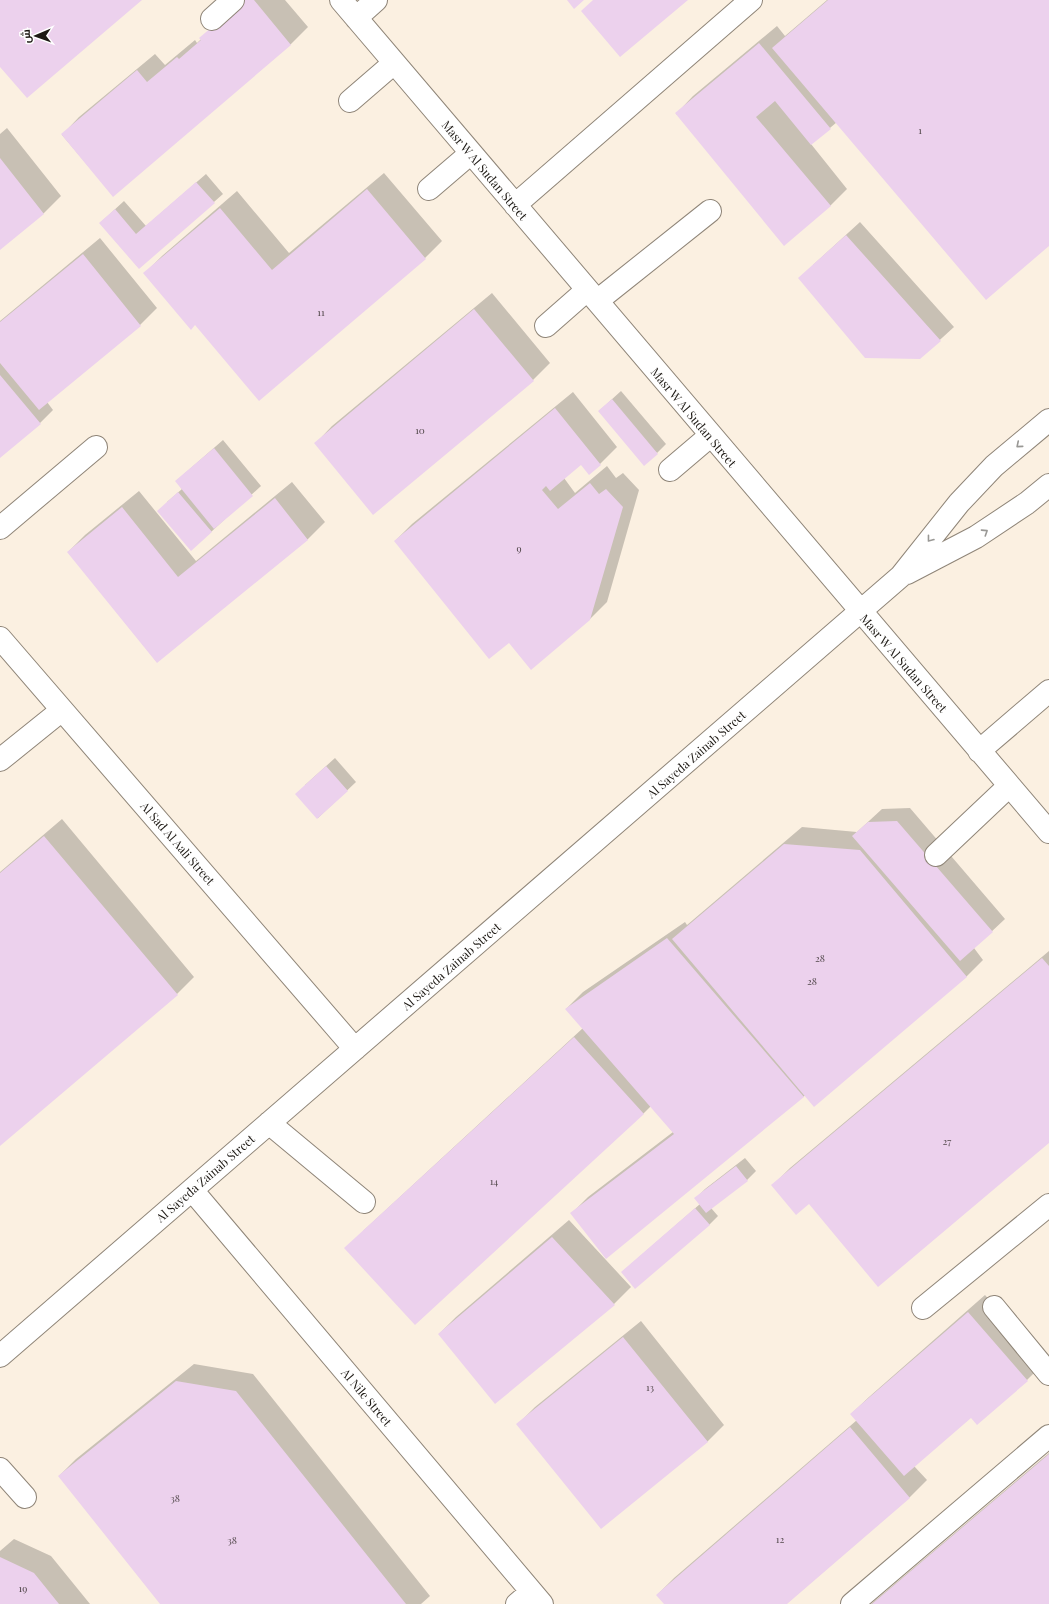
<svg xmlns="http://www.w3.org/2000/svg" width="1049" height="1604" font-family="'Playfair Display',Cairo,serif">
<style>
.shadow{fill:#0003}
.building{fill:#ecd1ed}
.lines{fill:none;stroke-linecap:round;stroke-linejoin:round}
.minor-casing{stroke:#8f8578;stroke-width:24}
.minor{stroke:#fff;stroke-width:22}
.oneway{stroke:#999895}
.labels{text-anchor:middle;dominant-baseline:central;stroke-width:3;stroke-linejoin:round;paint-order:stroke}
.number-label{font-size:10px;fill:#51474a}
.street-label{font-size:12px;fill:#1d1914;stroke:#fff}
</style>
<rect width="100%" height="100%" fill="#fbf0e1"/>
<path class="shadow" d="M242,0H285L308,27L291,44L113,195L62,135L79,117L155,54L165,65L195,40L197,43Z
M827,0H1049V245L837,122L811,144L847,189L830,206L676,114L693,96L777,26L785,36Z
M7,128L61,196L44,213L0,248V134Z
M384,173L442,241L425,258L196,324L145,273L162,256L237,191L289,253Z
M206,174L223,194L139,268L100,223L124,201L146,226Z
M860,222L954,327L920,358L813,265Z
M100,238L157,308L140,325L47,402L53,410L40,423L0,457V321Z
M492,293L550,363L533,380L315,444L332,426Z
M621,391L666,444L657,453L599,411Z
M573,392L617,447L600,464L582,463L564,478L575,493L607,466L616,478L623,473L639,490L607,602L589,620L509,641L395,541L412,524Z
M223,440L261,486L211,532L167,502L182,489L176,481Z
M292,482L325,522L308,539L157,662L68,552L85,535L139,491L196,561Z
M335,758L356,782L318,818L305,785Z
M910,808L1005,919L974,948L983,960L966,977L803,1097L571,1214L588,1197L673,1132L651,1106L643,1114L363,1231L583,1028L566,1009L583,992L685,922L687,925L802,827L857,832L882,809Z
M62,819L194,977L177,994L0,1144V872Z
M1049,951V1142L809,1203L773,1185L790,1168Z
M745,1158L756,1171L747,1180L711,1208L718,1216L709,1225L622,1272L700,1204L696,1198L705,1189Z
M569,1220L631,1287L614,1304L439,1334L456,1317Z
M985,1295L1044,1363L1027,1380L971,1417L914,1466L927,1480L910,1497L786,1604H665L657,1595L674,1578L857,1420L851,1414L869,1397Z
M641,1321L724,1425L707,1442L518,1424L535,1407Z
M194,1364L253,1374L430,1596L421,1604H161L59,1476L76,1459Z
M1049,1453V1604H871Z
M14,1539L51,1556L90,1604H0V1551Z"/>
<path class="building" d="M0,0H142L27,98L0,67Z
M244,0H254L291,45L113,197L61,134L137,70L147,82L177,57L179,59L201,40L199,38Z
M567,0H584L574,9Z
M593,0H688L620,57L581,11Z
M828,0H1049V246L986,300L772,48Z
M759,43L831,129L811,145L775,101L756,117L831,206L784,246L675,113Z
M0,158L44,214L0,250Z
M196,182L215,203L139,269L99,223L115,209L136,234Z
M367,189L426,259L259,401L195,325L191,330L143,273L220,208L272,270Z
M846,235L941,341L920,359L865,358L798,278Z
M83,254L141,326L39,410L0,363V322Z
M474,309L534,381L373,515L314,443Z
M0,375L41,424L0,458Z
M612,399L658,454L644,466L598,411Z
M555,408L601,465L589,475L581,465L550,491L546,486L542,490L558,509L590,483L599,494L606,489L623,507L590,620L531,670L509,643L489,659L394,541Z
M214,448L253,496L214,529L175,481Z
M178,492L212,532L191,551L157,511Z
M275,498L308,540L157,663L67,552L122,507L178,577Z
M326,766L348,791L317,819L295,794Z
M897,821L993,932L960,961L852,836L868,822Z
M44,836L178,995L0,1146V873Z
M784,844L860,850L967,977L814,1107L672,939Z
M667,938L804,1097L606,1259L570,1213L674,1134L565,1009Z
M1042,958L1049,966V1143L878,1287L809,1204L796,1215L771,1185Z
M574,1037L644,1114L415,1325L344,1248Z
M736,1166L748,1181L706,1213L694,1198Z
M695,1208L710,1225L635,1289L621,1272Z
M552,1237L615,1305L495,1404L438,1334Z
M968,1312L1028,1381L977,1425L971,1418L904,1476L850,1414Z
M623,1337L708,1442L601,1529L516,1424Z
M176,1381L236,1391L406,1604H160L58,1476Z
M850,1427L910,1498L787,1604H664L656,1595Z
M1049,1454V1604H872Z
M0,1557L34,1573L59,1604H0Z"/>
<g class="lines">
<g class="minor-casing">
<path id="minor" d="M341,0L1049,832
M356,18L376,0
M212,19L233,0
M350,101L394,63
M429,189L471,153
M515,205L751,0
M597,301L710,211
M546,326L587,290
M670,470L710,436
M0,528L96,447
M907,573L976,537L1027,503L1049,485
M0,638L355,1049
M979,751L1049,691
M0,760L62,710
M936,855L1009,786
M269,1123L364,1202
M192,1190L542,1604
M994,1307L1049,1374
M923,1308L1049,1205
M0,1356L901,576L959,503L994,466L1049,420
M0,1469L25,1497
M517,1604L531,1592
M852,1604L1049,1436"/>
</g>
<use href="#minor" class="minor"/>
</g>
<defs><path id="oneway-chevron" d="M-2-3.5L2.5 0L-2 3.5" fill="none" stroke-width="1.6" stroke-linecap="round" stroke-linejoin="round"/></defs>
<g class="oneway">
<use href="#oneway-chevron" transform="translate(1019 445) rotate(140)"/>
<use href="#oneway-chevron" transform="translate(985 532) rotate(-33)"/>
<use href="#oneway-chevron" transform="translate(930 539) rotate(128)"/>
</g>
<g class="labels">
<g class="number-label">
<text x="920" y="130">1</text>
<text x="321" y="312">11</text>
<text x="420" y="430">10</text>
<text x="519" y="548">9</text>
<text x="820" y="958">28</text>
<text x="812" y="981">28</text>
<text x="947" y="1141">27</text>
<text x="494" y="1181">14</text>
<text x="650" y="1387">13</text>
<text x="175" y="1498">38</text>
<text x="780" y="1539">12</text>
<text x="232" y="1540">38</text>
<text x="23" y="1588">19</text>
</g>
<g class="street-label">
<text transform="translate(485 170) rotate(50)">Masr W Al Sudan Street</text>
<text transform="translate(694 417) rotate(50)">Masr W Al Sudan Street</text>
<text transform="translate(904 663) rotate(49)">Masr W Al Sudan Street</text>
<text transform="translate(696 754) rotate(-41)">Al Sayeda Zainab Street</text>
<text transform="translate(178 843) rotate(49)">Al Sad Al Aali Street</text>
<text transform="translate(451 966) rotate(-41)">Al Sayeda Zainab Street</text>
<text transform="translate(205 1178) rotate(-41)">Al Sayeda Zainab Street</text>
<text transform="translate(367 1397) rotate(50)">Al Nile Street</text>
</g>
</g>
<g transform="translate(36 36) rotate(268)" stroke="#ffffff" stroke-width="3" paint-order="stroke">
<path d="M0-3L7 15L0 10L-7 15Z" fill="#1d1914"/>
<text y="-6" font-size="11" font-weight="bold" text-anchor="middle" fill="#1d1914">ش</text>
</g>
</svg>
